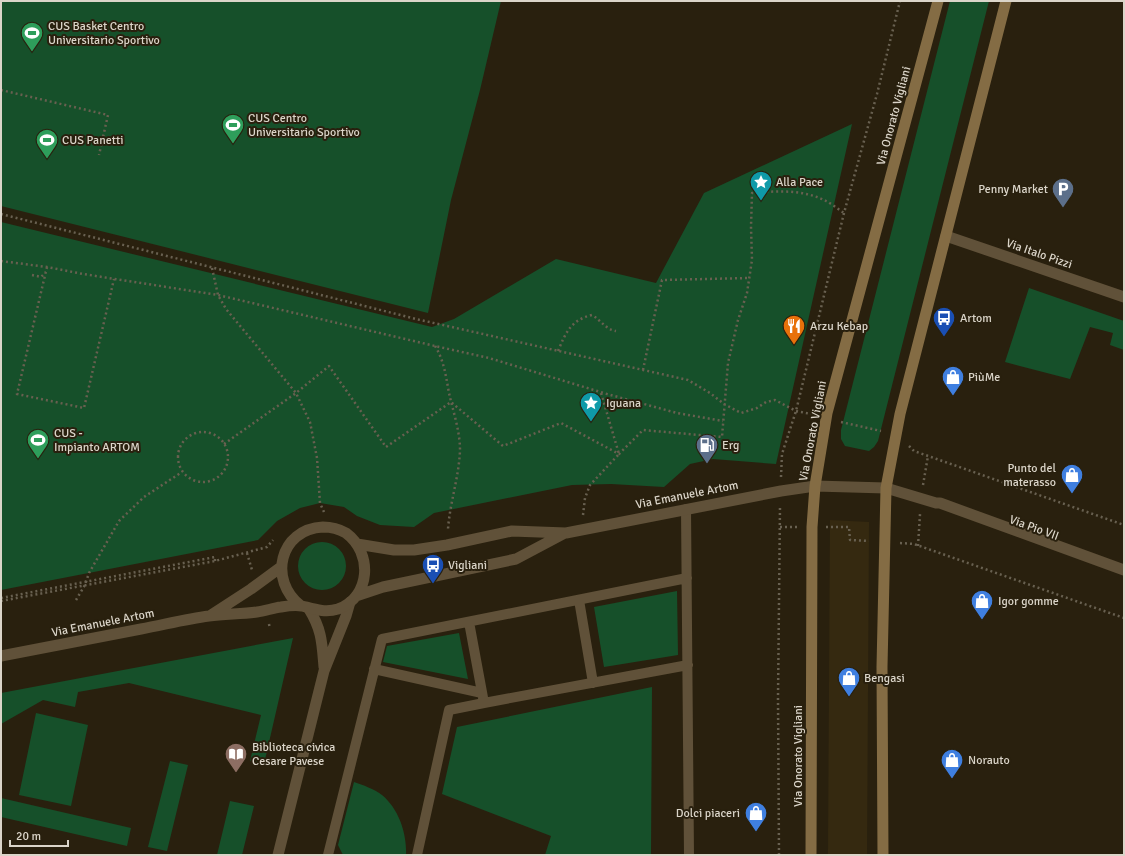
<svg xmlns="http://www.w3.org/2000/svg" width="1125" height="856" font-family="Signika,sans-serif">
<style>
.built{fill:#352910}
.green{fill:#16502a}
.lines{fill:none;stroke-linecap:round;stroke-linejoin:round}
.path{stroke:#686050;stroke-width:2.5;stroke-dasharray:2 3;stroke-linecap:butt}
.service{stroke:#605139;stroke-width:10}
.minor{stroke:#605139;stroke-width:11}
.tertiary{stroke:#605139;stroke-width:11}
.secondary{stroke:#846c44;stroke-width:11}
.labels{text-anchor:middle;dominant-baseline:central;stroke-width:4;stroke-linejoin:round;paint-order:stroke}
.poi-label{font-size:12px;fill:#dbd5c9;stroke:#29200e;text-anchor:start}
.street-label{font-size:12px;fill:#dbd5c9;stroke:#29200e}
</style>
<rect width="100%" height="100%" fill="#29200e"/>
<path class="built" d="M830,520L869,522L867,855H828Z"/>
<path class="green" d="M1,1H501L480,90L451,200L428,313L1,206Z
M950,1H989L878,441L874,447L869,451L845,446L841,439V430Z
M852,124L776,464L713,459L690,464L664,487L611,484L572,485L434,513L414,527L380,525L357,516L344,507L320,503L300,508L277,521L258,540L1,590V222L432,327L454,319L556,259L656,283L704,193Z
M1029,288L1124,321V350L1110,345L1113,333L1090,327L1070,379L1005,362Z
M298 566a24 24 0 1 1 48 0a24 24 0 1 1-48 0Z
M677,591L678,655L604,667L594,607Z
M459,633L468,679L383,662L387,646Z
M293,638L264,764L250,761L261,715L129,683L78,692L75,707L43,700L1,724V693Z
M652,687L651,855H545L551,836L442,794L457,727Z
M36,713L88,725L71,806L19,795Z
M170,761L188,765L167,851L148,847Z
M354,782C363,785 374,789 382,795C399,809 407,834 406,855H343L338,845Z
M1,798L131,828L127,846L1,817Z
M230,801L254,806L242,855H217Z"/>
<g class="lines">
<path class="path" d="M1,90L108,115L99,155
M1,214L416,319L688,380L710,393L724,404L741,413L757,408L766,402L775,400L796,411L811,414
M1,261L47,267L83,274L218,295L435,346L489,358L607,394L677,413L723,421
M47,267L17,394L84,408L114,279
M212,268L218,295L226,309L296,393L310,422L317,458L320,503L324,512
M32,275L41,277L46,272
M435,346C444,360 446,377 449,393C453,411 460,431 460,450C459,477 450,502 448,529
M558,351C566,332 571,320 592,315C602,321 605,329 616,331
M643,370L662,280L749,278
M841,422L881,431
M178 457a25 25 0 1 1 50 0a25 25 0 1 1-50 0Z
M224,444L296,393L329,366L386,447L451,402L503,446L561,423L619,454L643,430L722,437L728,363L738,320L747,293L752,260L751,227L752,193C776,191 803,189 826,201C832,204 838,209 844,213
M909,446L914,451L931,457L1124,525
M781,477L782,454L796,411L844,213L877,94L900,1
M923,485L928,456
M583,515L585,498L590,485L619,454L601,393
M780,527H797
M826,527H849L850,540L869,541
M900,543L914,544L1124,618
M918,546L920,514
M247,553L252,570
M1,598L215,557V561
M76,600L85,585L89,573L119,521L144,497L182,472
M1,601L215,561L267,547L273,540
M269,624L270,629
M779,855L778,698L780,506"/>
<path class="service" d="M686,509L689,855
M579,600L593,683
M469,622L484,703L688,665
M374,669L482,693
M328,855L382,639L687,578
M417,855L449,710L484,703"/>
<path class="minor" d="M946,236L1124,297
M309,609C322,630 322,643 324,667
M278,855L324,671L346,616L350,602"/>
<path class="tertiary" d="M357,544L394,550H414L447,545L512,531L566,533L781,491L815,486L886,488L936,503H940L1124,570
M356,596L383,587L516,559L565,533
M211,615L251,589L281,567
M1,656C47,647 94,638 141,629C163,625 186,619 209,616C225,614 241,614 257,612C265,611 273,608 281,607C287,606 296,605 302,606C314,609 325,613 338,609C371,597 373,553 346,533C339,529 330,527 323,527C279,529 268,581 301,606"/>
<path class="secondary" d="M811,855L812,527L815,486L827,413L938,1
M883,855L882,667L886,488L900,414L1006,1"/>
</g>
<defs>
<g id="stadium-pin" transform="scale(1.15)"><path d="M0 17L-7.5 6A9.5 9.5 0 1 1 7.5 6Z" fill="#2e9e5b" stroke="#29200e"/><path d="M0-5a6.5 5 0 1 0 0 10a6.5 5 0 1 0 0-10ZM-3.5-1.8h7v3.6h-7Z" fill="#fff"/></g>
<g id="sight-pin" transform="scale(1.15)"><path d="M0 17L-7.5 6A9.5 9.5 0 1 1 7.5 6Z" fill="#0f9aa8" stroke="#29200e"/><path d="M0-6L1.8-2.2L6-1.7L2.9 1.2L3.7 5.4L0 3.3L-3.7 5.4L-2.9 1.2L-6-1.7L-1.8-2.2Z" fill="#fff"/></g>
<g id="parking-pin" transform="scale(1.15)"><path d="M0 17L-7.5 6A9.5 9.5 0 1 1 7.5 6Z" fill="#5c6f8a" stroke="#29200e"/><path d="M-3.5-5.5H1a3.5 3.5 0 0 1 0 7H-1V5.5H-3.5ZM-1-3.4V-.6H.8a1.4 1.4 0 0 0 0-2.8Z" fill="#fff"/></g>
<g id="bus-pin" transform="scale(1.15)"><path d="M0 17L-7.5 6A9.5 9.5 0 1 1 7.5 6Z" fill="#1a4fb4" stroke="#29200e"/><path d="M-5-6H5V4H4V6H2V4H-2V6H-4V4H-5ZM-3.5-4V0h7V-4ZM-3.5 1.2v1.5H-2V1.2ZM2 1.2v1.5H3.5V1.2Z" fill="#fff"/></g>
<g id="restaurant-pin" transform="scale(1.15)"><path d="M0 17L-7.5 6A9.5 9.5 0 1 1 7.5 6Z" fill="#e8710a" stroke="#29200e"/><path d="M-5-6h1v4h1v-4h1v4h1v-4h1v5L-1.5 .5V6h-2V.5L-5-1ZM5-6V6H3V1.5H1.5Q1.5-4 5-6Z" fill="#fff"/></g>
<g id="shop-pin" transform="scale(1.15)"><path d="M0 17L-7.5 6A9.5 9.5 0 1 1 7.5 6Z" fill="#3f7fe0" stroke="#29200e"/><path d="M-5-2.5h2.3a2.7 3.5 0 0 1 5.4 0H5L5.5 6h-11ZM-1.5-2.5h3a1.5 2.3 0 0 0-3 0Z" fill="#fff"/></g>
<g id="fuel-pin" transform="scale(1.15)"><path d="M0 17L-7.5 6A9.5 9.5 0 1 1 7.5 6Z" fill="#5c6f8a" stroke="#29200e"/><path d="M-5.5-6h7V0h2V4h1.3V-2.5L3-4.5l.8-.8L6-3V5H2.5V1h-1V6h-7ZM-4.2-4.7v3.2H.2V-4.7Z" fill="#fff"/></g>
<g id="library-pin" transform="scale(1.15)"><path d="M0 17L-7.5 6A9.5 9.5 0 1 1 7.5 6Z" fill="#8d6e63" stroke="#29200e"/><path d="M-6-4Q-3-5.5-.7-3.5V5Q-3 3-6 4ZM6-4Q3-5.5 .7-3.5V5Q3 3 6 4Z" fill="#fff"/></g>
</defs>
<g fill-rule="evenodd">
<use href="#stadium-pin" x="32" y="33"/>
<use href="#stadium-pin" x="233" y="125"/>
<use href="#stadium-pin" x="47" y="140"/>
<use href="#sight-pin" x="761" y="182"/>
<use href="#parking-pin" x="1063" y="189"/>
<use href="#bus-pin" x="944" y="318"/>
<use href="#restaurant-pin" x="794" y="326"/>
<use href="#shop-pin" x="953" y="377"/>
<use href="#sight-pin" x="591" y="403"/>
<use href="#stadium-pin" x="38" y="440"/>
<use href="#fuel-pin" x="707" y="445"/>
<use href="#shop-pin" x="1072" y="475"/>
<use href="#bus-pin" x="433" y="565"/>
<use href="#shop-pin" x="982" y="601"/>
<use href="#shop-pin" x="849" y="678"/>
<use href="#library-pin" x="236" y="754"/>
<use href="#shop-pin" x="952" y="760"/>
<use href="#shop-pin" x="756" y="813"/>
</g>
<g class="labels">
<g class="poi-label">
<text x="48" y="26">CUS Basket Centro<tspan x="48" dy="14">Universitario Sportivo</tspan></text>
<text x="248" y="118">CUS Centro<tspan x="248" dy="14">Universitario Sportivo</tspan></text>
<text x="62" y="140">CUS Panetti</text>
<text x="776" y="182">Alla Pace</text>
<text x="1048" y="189" text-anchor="end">Penny Market</text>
<text x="960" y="318">Artom</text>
<text x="810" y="326">Arzu Kebap</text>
<text x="968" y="377">PiùMe</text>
<text x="606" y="403">Iguana</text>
<text x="54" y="433">CUS -<tspan x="54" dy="14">Impianto ARTOM</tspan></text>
<text x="722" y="445">Erg</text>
<text x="1056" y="468" text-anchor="end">Punto del<tspan x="1056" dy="14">materasso</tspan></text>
<text x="448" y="565">Vigliani</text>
<text x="998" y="601">Igor gomme</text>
<text x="864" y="678">Bengasi</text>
<text x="252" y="747">Biblioteca civica<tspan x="252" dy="14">Cesare Pavese</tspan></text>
<text x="968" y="760">Norauto</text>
<text x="740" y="813" text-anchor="end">Dolci piaceri</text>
</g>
<g class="street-label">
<text transform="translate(894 116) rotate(-75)">Via Onorato Vigliani</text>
<text transform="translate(1039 254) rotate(19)">Via Italo Pizzi</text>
<text transform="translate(813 431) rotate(-79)">Via Onorato Vigliani</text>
<text transform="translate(687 495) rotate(-11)">Via Emanuele Artom</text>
<text transform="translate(1034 528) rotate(20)">Via Pio VII</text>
<text transform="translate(103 623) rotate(-11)">Via Emanuele Artom</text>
<text transform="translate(798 756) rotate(-90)">Via Onorato Vigliani</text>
</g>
</g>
<rect width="1125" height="856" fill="none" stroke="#dbd5c9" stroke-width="4"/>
<path d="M10 840v6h58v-6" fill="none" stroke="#dbd5c9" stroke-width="2"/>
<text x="16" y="840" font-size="12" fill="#dbd5c9" stroke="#29200e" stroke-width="3" paint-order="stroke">20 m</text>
</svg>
